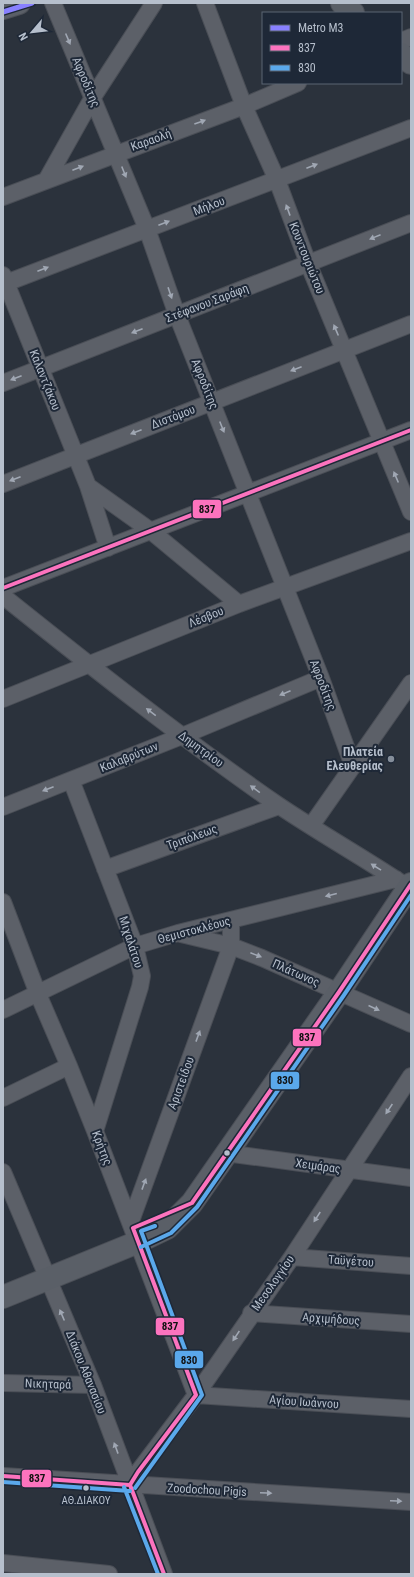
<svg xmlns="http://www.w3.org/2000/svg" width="414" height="1577" font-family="'Roboto Condensed',sans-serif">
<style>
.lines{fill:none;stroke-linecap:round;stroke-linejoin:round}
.street-casing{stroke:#4a4e56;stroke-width:18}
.secondary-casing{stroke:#4a4e56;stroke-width:24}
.street{stroke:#5c6068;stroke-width:16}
.secondary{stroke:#5a5f67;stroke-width:22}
.bus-1-casing{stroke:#1e2837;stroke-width:7}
.bus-2-casing{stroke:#1e2837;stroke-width:7}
.bus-1{stroke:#fc73be;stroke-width:4}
.bus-2{stroke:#5aa8eb;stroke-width:4}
.metro-1-casing{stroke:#1e2837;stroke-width:8}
.metro-1{stroke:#8880ff;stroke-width:5}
.oneway{fill:#a0a7b3}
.poi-dot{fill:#858e9a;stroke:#1e2837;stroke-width:1.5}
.bus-dot{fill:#b6bfcc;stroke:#1e2837;stroke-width:1.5}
.labels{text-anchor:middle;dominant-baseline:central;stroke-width:4;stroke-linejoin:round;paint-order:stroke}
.bus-label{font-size:11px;fill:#b6bfcc;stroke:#1e2837}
.street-label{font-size:12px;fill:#b6bfcc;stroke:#1e2837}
.poi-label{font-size:12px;font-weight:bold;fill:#b6bfcc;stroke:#1e2837;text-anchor:end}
.line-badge{stroke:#1e2837;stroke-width:1.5}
.pale-badge-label{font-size:11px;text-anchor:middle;font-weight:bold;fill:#111}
</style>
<rect width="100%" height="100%" fill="#2b323c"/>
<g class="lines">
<g class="street-casing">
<path id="street" d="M53,3L147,229L177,315L321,678L353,766
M205,3L244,106L277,180L308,263L411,512
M401,41L411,37
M47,179L93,97L154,3
M3,197L244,106L298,83
M3,275L88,486L108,548
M6,283L411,128
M3,383L411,223
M3,484L411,324
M88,486L151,531L239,604
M3,588L411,430
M3,596C93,668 184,740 278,805C321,834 366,859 409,888
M3,699L239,604L411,541
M71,780L135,946L142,976L140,987L95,1131
M3,807L182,736L321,678
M311,826L411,683
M105,869L279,806
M3,902L38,994L69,1066L95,1131L196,1395
M181,934L231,946L262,958L411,1024
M3,1010L135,946L178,933L396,879
M3,1098L69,1066
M226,1153L411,1178
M3,1172L93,1385L164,1574
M131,1221L231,946V920
M292,1257L411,1266
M251,1313L411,1324
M3,1383L93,1385
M196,1395L411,1409
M3,1476L411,1502
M130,1485L138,1472L196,1395L292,1257L411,1076
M3,1563L109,1574"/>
</g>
<g class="secondary-casing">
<path id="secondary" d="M342,3L353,13
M3,8L19,3
M401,54L411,63
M3,1297L138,1242L167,1228L192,1203L339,992L411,884"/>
</g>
<use href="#street" class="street"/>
<use href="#secondary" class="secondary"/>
<g class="bus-1-casing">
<path id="bus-1" d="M3,588L411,430
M3,1476L130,1485
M130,1485L138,1472L196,1395L133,1228L192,1203L339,992L411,884
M130,1485L164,1574"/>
</g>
<g class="bus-2-casing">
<path id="bus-2" d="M141,1247L171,1233L197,1207L344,995L411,895
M3,1482L130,1491
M124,1487L158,1574
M135,1488L202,1395L141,1231L155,1226"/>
</g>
<use href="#bus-1" class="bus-1"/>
<use href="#bus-2" class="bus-2"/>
<g class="metro-1-casing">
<path id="metro-1" d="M3,12L32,3"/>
</g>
<use href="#metro-1" class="metro-1"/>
</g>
<defs><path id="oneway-solid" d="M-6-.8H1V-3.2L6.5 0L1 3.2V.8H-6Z"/></defs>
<g class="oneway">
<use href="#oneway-solid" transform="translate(68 39) rotate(67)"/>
<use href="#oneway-solid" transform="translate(200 122) rotate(-20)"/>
<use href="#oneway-solid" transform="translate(312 166) rotate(-21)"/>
<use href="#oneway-solid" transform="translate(78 168) rotate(-21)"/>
<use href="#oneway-solid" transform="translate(124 172) rotate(68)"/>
<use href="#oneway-solid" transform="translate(288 210) rotate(-110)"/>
<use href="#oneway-solid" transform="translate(164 223) rotate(-21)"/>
<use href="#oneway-solid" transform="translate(375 237) rotate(158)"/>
<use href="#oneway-solid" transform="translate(43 269) rotate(-21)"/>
<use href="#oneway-solid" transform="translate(170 293) rotate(71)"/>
<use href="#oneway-solid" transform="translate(336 330) rotate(-113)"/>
<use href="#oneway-solid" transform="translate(137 331) rotate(159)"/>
<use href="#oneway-solid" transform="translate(296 369) rotate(159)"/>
<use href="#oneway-solid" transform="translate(16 378) rotate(159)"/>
<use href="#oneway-solid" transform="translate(222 427) rotate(68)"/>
<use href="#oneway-solid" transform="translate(136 432) rotate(159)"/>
<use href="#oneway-solid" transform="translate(396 477) rotate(-113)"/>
<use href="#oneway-solid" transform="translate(15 479) rotate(159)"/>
<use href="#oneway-solid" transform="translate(285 693) rotate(157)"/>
<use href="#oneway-solid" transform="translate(151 712) rotate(-143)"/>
<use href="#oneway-solid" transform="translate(48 789) rotate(159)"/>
<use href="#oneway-solid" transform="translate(255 789) rotate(-144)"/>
<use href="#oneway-solid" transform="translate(376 867) rotate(-148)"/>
<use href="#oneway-solid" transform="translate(331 895) rotate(166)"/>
<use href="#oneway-solid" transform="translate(256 955) rotate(21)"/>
<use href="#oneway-solid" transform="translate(374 1008) rotate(24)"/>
<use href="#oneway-solid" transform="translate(198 1036) rotate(-70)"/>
<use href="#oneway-solid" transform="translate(389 1109) rotate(124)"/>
<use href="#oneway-solid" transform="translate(144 1184) rotate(-70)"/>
<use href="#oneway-solid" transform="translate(317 1217) rotate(123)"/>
<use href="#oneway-solid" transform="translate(62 1315) rotate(-113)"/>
<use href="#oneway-solid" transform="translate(236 1336) rotate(124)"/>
<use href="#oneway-solid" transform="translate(116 1448) rotate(-110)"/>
<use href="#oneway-solid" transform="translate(266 1493) rotate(3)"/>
<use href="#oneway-solid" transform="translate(396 1501) rotate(3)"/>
</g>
<circle class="poi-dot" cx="391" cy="759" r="4"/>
<g class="bus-dot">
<circle cx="227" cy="1153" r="3.5"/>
<circle cx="86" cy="1488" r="3.5"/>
</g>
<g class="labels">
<g class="bus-label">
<text x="86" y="1500">ΑΘ.ΔΙΑΚΟΥ</text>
</g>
<g class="street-label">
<text transform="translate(86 82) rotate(67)">Αφροδίτης</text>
<text transform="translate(151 140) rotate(-20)">Καραολή</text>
<text transform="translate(209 206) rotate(-21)">Μήλου</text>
<text transform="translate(307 258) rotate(68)">Κουντουριώτου</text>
<text transform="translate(207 303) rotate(-21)">Στέφανου Σαράφη</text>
<text transform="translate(45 380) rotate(68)">Καλαντζάκου</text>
<text transform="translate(205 384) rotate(68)">Αφροδίτης</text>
<text transform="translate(173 417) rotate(-21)">Διστόμου</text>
<text transform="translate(206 617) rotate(-22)">Λέσβου</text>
<text transform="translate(323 685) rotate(69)">Αφροδίτης</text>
<text transform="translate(201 749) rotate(36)">Δημητρίου</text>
<text transform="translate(129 757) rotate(-22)">Καλαβρύτων</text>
<text transform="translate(192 837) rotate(-20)">Τριπόλεως</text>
<text transform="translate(194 930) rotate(-15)">Θεμιστοκλέους</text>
<text transform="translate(131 942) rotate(72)">Μιχαλάτου</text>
<text transform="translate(296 973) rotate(24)">Πλάτωνος</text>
<text transform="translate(181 1083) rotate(-70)">Αριστείδου</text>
<text transform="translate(102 1148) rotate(69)">Κρήτης</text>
<text transform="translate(318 1166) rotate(8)">Χειμάρας</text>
<text transform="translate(351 1261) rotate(4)">Ταϋγέτου</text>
<text transform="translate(273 1283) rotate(-55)">Μεσολογγίου</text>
<text transform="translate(331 1319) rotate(4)">Αρχιμήδους</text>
<text transform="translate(86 1372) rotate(68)">Διάκου Αθανασίου</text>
<text transform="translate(48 1384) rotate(2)">Νικηταρά</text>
<text transform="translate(304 1402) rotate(4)">Αγίου Ιωάννου</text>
<text transform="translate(207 1490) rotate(3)">Zoodochou Pigis</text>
</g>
<g class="poi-label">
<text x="383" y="752">Πλατεία<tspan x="383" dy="14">Ελευθερίας</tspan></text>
</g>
</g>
<g class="line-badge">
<rect x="192" y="499" width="30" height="20" rx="4" fill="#fc73be"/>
<rect x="292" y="1028" width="30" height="19" rx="4" fill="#fc73be"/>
<rect x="270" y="1071" width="30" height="19" rx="4" fill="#5aa8eb"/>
<rect x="155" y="1317" width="30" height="19" rx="4" fill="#fc73be"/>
<rect x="174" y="1350" width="30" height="19" rx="4" fill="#5aa8eb"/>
<rect x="21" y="1469" width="31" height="19" rx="4" fill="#fc73be"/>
</g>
<g class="pale-badge-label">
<text x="207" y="513">837</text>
<text x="307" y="1041">837</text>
<text x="285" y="1084">830</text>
<text x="170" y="1330">837</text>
<text x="189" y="1364">830</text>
<text x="37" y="1482">837</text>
</g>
<rect width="414" height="1577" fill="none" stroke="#b6bfcc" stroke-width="8"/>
<rect x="262" y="12" width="140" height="72" fill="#1e2837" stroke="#5b6473"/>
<rect x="270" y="25" width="20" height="6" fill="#8880ff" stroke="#5b6473"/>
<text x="298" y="32" font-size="12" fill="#b6bfcc">Metro Μ3</text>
<rect x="270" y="45" width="20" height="6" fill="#fc73be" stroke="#5b6473"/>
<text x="298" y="52" font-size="12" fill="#b6bfcc">837</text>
<rect x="270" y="65" width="20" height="6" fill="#5aa8eb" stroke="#5b6473"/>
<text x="298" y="72" font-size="12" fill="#b6bfcc">830</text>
<g transform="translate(32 32) rotate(242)" stroke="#1e2837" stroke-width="3" paint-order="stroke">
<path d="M0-3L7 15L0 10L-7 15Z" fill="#b6bfcc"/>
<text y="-6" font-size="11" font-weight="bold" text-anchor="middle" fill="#b6bfcc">N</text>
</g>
</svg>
